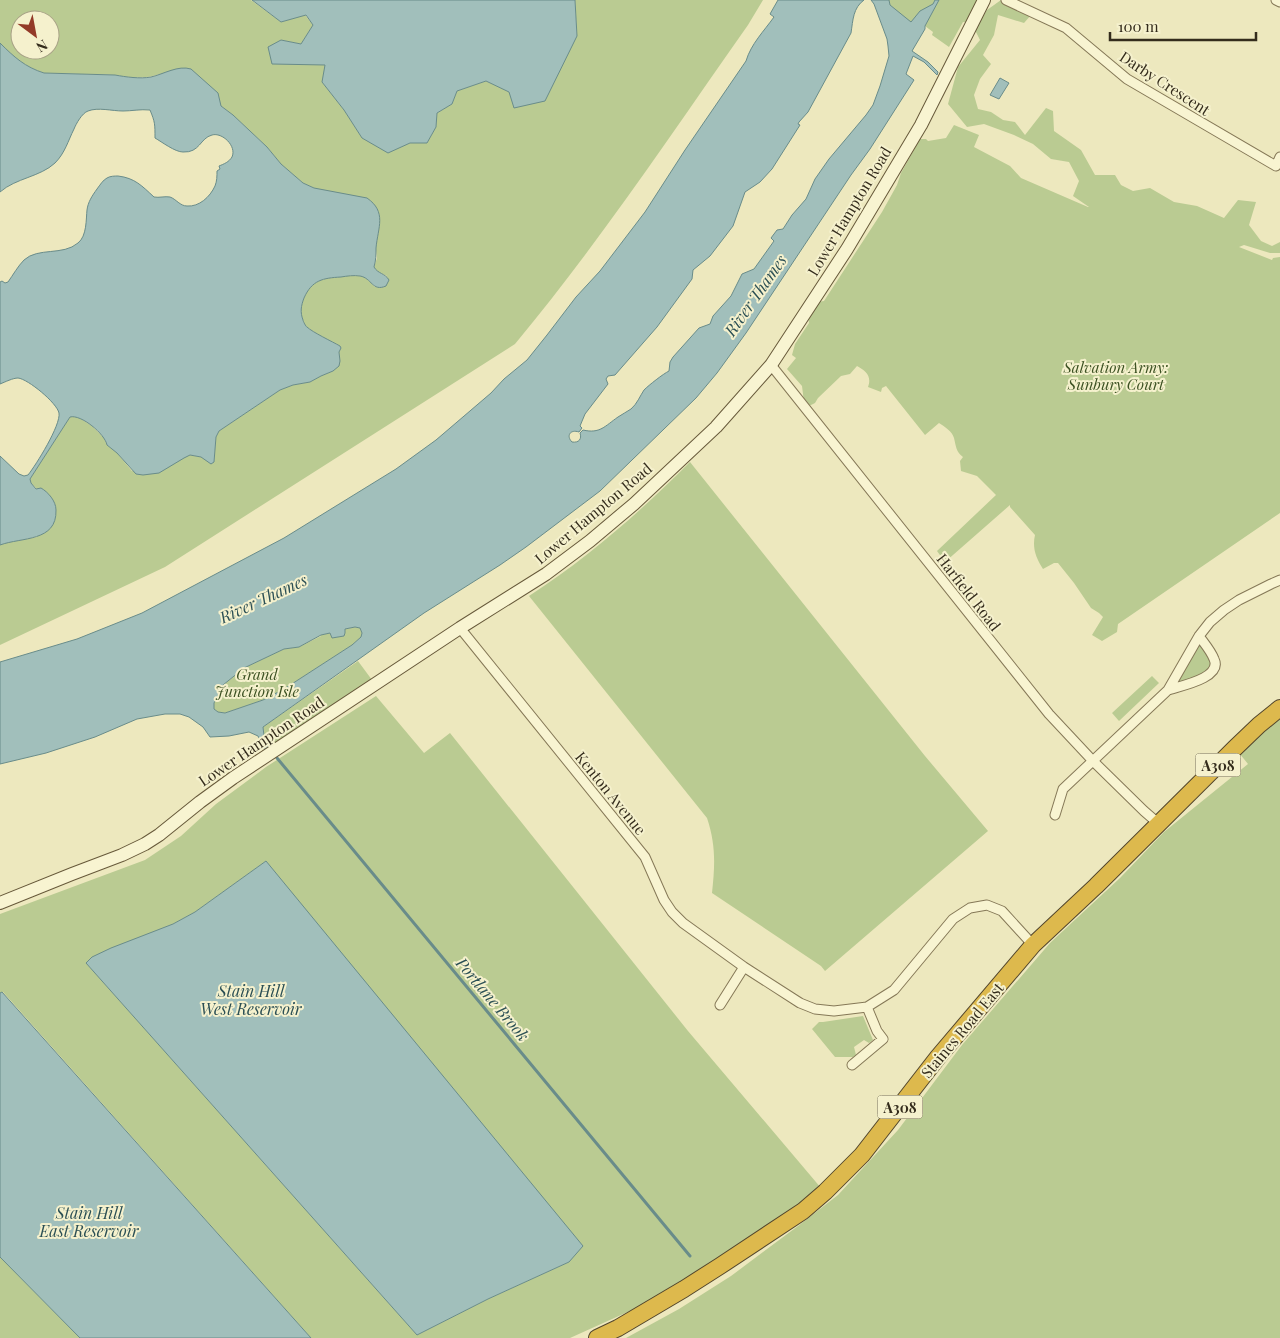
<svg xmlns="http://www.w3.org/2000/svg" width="1280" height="1338" font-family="'Playfair Display',serif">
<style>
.green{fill:#bacb92;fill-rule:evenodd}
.water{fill:#a1bfbb;stroke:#698c8a;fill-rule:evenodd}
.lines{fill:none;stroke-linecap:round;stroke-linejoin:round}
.stream{stroke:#698c8a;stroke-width:3}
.street-casing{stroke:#857857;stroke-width:11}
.secondary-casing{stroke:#67593a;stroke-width:14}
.highway-casing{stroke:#52452c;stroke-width:18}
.street{stroke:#f8f4d1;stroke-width:9}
.secondary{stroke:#f8f4d1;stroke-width:12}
.highway{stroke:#ddb94d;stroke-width:16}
.labels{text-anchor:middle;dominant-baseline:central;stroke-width:4;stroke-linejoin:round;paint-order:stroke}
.shield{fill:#f5f1cd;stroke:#6e6751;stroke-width:1}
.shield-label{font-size:14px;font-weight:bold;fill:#342c1c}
.street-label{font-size:15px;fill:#342c1c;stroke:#f5f1cd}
.park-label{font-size:15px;font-style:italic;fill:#3c5122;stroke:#f5f1cd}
.water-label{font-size:16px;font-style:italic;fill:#2b4f54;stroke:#f5f1cd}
</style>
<rect width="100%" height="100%" fill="#ede8be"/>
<path class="green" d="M0,0H251L281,22L305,15L313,25L301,44L281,40L326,65L322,82L344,110L362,138L388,152L410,143H427L436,127L437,113L452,104L457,91L486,81L510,92L577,36L575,0H763L748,25C672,133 599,243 515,344L165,567L0,645V545L9,541L37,537V489L31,483L30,479L70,417L73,416L78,417L92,426L104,438L107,445L117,453L132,471L190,455L201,457L214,461L216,437L219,431L280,390L293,385L310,382L321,376L333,371L340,361L339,352L340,346C332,342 312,332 307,327C295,316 303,294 312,285C319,277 354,273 364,277C368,279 372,284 375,287L387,276L376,271L374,267L377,258L376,250L314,188L303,183L281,164L267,147L233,115L221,106L160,74C146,79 129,78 115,75L44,73C25,67 14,57 0,43ZM20,20H50V50H20Z
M881,0H983L970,23L963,22L949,47L932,35L933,32L925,26L912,32Z
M1001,0L1031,15L1024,23L998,15L994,35L983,55L991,64L980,79L974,95L978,109L991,112L1003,120L1015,122L1025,135L1046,108L1053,111L1054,131L1081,150L1095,175H1115L1121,185L1133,191L1150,188L1174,202L1197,206L1224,218L1238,200L1256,202L1249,225L1261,241L1272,246L1280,242V253H1270L1244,245L1239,247L1272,260L1273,258L1280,257V513L1118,624L1117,632L1102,641L1092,635L1103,617L1099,613L1091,608L1074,583L1058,563H1054L1043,569C1036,558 1032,548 1035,535L1010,507V505L945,562L937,551L996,495L977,476L961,471L960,461L963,457C956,452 956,446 954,438C952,431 945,427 939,423L925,435L886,386L882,388L881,392L868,387C872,376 866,371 857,366L850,374L841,376L818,398L815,403L809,406L804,402L802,386L787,369L796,358L792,355L795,344L809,323L808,316L817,302L824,301L882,212L897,185L901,173L920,139H926L928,141L946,138L954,125L979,135L974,147L1010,166L1021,178L1088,207H1089L1073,196L1079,181L1069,162L1051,159L1033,144L1014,135L984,124L967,127L948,104L958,67L980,40L975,30L987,10Z
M690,462L925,756L988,831L825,971L821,966L712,893C715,865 716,845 707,818L529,596C588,558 641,511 690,462Z
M355,627L360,628L362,633L361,637L352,645L284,689L263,700L225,713L218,712L214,709V703L223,685L244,668L284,649L299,647L321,636V635L330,633L332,638L344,636L345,633V629Z
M1199,636L1214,658V671L1168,690Z
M358,661L372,680L272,745L264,736L263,727Z
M1152,676L1159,683L1119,721L1112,713Z
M376,696L424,753L450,733L688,1031L821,1188L711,1265L652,1301L570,1338H311L3,992L0,993V914L145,860L181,836L216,804L266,767ZM266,861L569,1262L488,1299L417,1335L86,963L173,924L195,912Z
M1280,708V1338H626L679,1309L731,1276L798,1226L838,1195L898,1130L962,1045L1050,943L1120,878L1164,832L1248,764L1235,748Z
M863,1016L873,1040L869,1043L864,1040L854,1047L856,1055L853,1057H835L812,1029L819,1022H823Z
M0,1257L80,1338H0Z"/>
<path class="water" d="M252,0H575L577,36L545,101L514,108L509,92L486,81L457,91L452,104L437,113L436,127L427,143H410L388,153L362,138L344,110L322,82L325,65L272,64L268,47L281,40L301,44L313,25L306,15L281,22Z
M778,0H864C853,8 853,20 851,33L808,112L799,122L798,124L800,125L772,169L760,182L745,192L733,226L710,256L693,270L692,279L657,327L615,375L608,376L606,379L608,384L585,414L580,426L582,428L579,432C570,429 566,436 572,442C579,443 582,439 580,433L583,430C600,434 605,426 618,417C622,414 627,412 631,409C637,404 640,396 644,390C649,385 663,374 669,371L670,362L673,357L699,328L710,324L713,316L731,296L742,274L754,269L774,241L771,238L777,230L783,229L792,215L806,199L815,179L829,159L866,115L873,105L880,86L889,56L888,46L887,39L874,4L871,0H889L890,5L911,22L920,11L933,4L935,0H939L925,26V29L912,51L928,62L938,72L937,75L924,62L913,56L906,74L914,80L870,149L851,175L746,333L717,373L696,398L600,491L526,547L500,565L424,613L263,727L264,736L272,743V745L265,750L258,736L249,732L229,736L210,737L203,727L189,717L180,714H165L137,719L95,737L46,753L0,764V662L77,639L142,613L284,538L396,469L436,440L491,393L504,379L527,360L547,335L576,297L600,271L645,212L685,150L746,61C751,44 764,31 774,17L770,14ZM355,627L360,628L362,633L361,637L352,645L284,689L263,700L225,713L218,712L214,709V703L223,685L244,668L284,649L299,647L321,635L330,633L332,638L344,636L345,633V629Z
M0,43C14,57 25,67 44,73L115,75C126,77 140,79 151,77C164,74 178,65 191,69L218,93L221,106L233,115L267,147L281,164L303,183L314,188L367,198C387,212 378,227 376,248C376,255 376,260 374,267C378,274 385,273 389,280L386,286C372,292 372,278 360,276C354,275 347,276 341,277C323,278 312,280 304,298C301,306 300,312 303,320C303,321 306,327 307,327C312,332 333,342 340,346L341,348L339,352L340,361L339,366L333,371L321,376L310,382L293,385L280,390L219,431L216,437L214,462L211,464L201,457L190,455L184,458L159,473L143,475L136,474L117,453L107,445C105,434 81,414 70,417L30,479L31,483L36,489L41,488C48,492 56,501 56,510C57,542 22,537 0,545V456L19,474L24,476L28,475C36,465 61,425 59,413C57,403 28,379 18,378C13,378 5,382 0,384V282L2,281L5,283L8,282C13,275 18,266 24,260C38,247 63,256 78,243C87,236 86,219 87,210C88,202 92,196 97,189C100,185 103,180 107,178C110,176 115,176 118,176C135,178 142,186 154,197C159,198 165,196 170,197C176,199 180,206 187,206C199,207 210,197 215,186C217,181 217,176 217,171L220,169L219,166C224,164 229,162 232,157C237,146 222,132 212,135C200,138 200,153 183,152C175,152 162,142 155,138C155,124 155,122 150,110C140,109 132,111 123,111C112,111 98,107 88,111C82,113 76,124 74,129C68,141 65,153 55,163C40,177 16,178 0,192Z
M1000,78L1009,83L999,99L990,95Z
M266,861L583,1246L569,1262L488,1299L417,1335L86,963L92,957L111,948L173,924L195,912Z
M2,992L311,1338H80L0,1257V993Z"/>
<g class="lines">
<path class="stream" d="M277,758L690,1256"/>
<g class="street-casing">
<path id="street" d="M1006,0L1066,28L1127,79L1276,166L1280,157
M1276,0L1280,2
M771,365L1049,714L1092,760L1144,811L1159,824
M460,628L645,857L664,900L672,912L683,923L744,967L800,1003L815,1009L834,1011L867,1007L894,990L953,919L970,908L987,905L1002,911L1033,945
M1168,690C1180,686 1223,678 1214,659C1211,651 1204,643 1199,636
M1055,815L1063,789L1168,690L1199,636L1210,622L1224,610L1239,600L1271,584L1280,580
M720,1005L744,967
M852,1065L883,1039L877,1031L867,1007"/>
</g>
<g class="secondary-casing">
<path id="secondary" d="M0,903L72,874L122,855L145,844L159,835L200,802L233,778L460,628L546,574L590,541L634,504L716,427L771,365L847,249L921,125L984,0"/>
</g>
<g class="highway-casing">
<path id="highway" d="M597,1338L618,1328L684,1289L720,1266L803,1211L825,1192L862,1155L938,1057L1033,945L1096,886L1235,748L1259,725L1280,708"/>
</g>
<use href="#street" class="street"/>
<use href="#secondary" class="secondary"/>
<use href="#highway" class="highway"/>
</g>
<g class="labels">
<g class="shield">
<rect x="1195.5" y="753.5" width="45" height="23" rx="4"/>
<rect x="877.5" y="1095.5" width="45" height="23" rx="4"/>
</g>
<g class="shield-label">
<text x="1218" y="765">A308</text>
<text x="900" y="1107">A308</text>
</g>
<g class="street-label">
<text transform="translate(1165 83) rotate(33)">Darby Crescent</text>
<text transform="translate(849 211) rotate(-59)">Lower Hampton Road</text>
<text transform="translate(593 513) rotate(-40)">Lower Hampton Road</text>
<text transform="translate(969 592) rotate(52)">Harfield Road</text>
<text transform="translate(261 741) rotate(-34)">Lower Hampton Road</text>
<text transform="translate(611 793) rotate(51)">Kenton Avenue</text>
<text transform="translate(962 1030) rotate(-50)">Staines Road East</text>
</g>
<g class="park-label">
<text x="1116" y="367">Salvation Army:<tspan x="1116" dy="17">Sunbury Court</tspan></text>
<text x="257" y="674">Grand<tspan x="257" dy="17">Junction Isle</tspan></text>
</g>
<g class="water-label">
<text transform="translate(755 295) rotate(-55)">River Thames</text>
<text transform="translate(263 598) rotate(-25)">River Thames</text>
<text x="251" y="990">Stain Hill<tspan x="251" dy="18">West Reservoir</tspan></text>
<text transform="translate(493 999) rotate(50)">Portlane Brook</text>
<text x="89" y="1212">Stain Hill<tspan x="89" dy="18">East Reservoir</tspan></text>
</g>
</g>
<g transform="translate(35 35) rotate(148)"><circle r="24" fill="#f5f1cd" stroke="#a8a286"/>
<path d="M0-4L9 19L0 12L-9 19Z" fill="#933b28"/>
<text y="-8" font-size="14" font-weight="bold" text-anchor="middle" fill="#342c1c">N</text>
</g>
<path d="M1110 32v8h146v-8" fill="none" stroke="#342c1c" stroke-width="2.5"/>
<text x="1118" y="32" font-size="15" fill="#342c1c" stroke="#f5f1cd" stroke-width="4" paint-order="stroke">100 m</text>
</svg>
